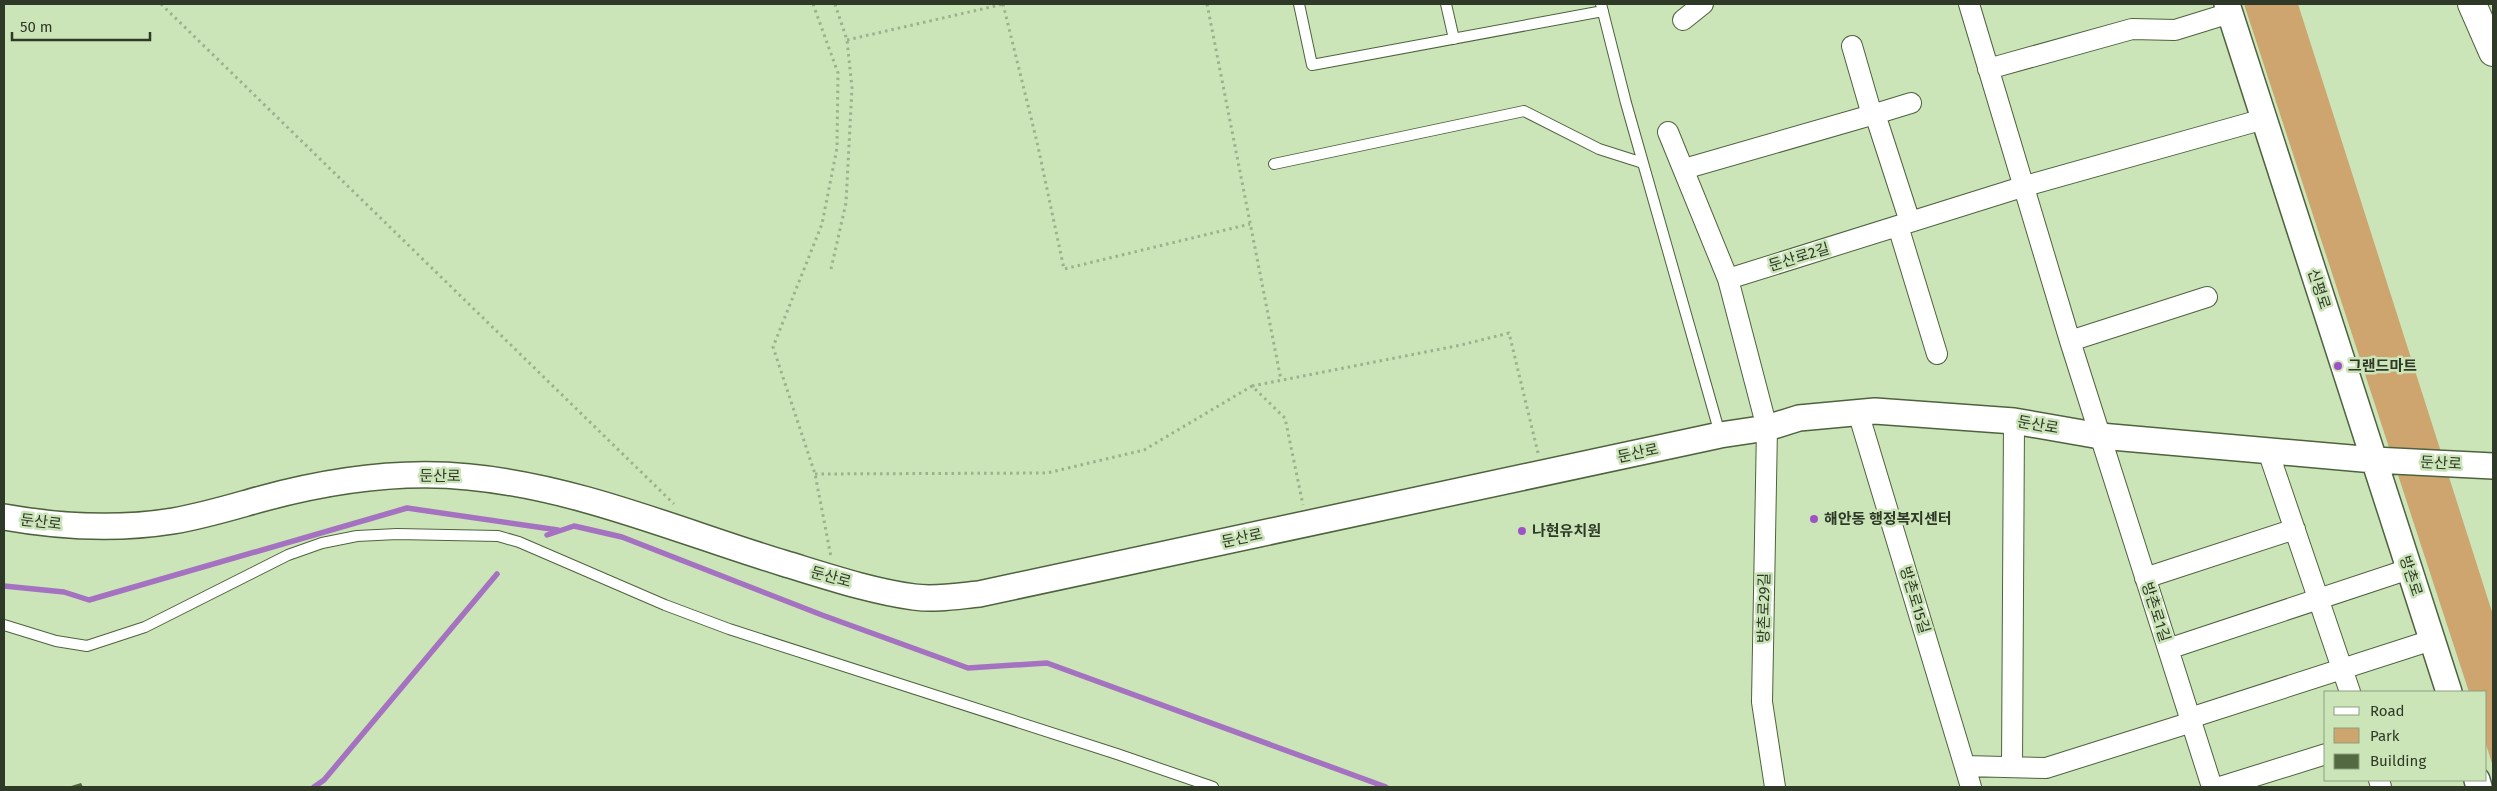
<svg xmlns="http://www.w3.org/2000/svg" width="2497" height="791" font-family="'Fira Sans','Noto Sans KR',sans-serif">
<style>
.green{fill:#cea46f}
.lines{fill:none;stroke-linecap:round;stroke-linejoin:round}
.stream{stroke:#a472c0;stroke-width:5.5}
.building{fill:#526942}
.service-casing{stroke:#4e633d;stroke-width:12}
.minor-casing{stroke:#4e633d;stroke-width:22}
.tertiary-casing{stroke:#4e633d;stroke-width:28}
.secondary-casing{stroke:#4e633d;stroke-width:30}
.path{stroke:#9cb18c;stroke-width:3;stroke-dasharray:2.5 4;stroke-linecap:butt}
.service{stroke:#fff;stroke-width:10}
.minor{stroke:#fff;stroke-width:20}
.tertiary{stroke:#fff;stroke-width:25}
.secondary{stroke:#fff;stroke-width:28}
.poi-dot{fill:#9e52c5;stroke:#cbe4b8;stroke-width:2}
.labels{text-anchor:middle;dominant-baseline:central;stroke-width:5;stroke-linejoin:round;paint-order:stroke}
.street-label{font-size:15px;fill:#2e3927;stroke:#cbe4b8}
.poi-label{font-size:15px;font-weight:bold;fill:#2e3927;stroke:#cbe4b8;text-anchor:start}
</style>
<rect width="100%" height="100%" fill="#cbe4b8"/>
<path class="green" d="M2244,4H2298L2493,615V767L2486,744V692H2469Z"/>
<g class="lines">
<path class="stream" d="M547,535L574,526L622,537L822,615L968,668L1047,663L1386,787
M4,586L64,592L89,600L407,508L558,530
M314,787L324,780L497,574"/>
</g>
<path class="building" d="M81,783L83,787H68Z"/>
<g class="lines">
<g class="service-casing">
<path id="service" d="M1299,4L1312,65L1603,11
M1446,4L1454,39
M1601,4L1626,103L1720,434
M1274,164L1524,111L1599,149L1643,163
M4,625L56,641L87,646L145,627L288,555L322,543L357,536L397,534L498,536L519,542L665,605L729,629L1117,754L1213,787"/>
</g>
<g class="minor-casing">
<path id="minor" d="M1969,4L2070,341L2212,787
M1683,20L1703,4
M1852,46L1872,115
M1988,69L2132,29L2175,30L2230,13
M1668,132L1728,279L1767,428L1762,702L1775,787
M1684,169L1875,114
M1910,222L1875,114L1911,103
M1898,226L1937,354
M1728,279L2022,187L2264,119
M2070,341L2207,297
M1858,412L1971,787
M2268,451L2350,692
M2145,578L2295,529
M2168,649L2409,569
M2190,718L2432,640
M1965,766L2046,768L2192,722
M2012,767L2014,421
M2379,780L2381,787
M2220,787L2326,754"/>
</g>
<g class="tertiary-casing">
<path id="tertiary" d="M2227,4L2449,692
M4,517C60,527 117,530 173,521C203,516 232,507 261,499C327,481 401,470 469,477C577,487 681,532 783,563C826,576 870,591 914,597C936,600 958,596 979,594L1720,435L1767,428L1799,418L1875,411L2014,421L2100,436L2374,460L2493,466
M2477,780L2479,787"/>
</g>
<g class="secondary-casing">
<path id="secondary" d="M2472,4L2493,52"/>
</g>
<path class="path" d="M161,4L674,504
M813,4L838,73L837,148L822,224L773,347L815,474L831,557
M1003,4L1037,142L1064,269L1250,224
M1207,4L1281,380
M847,40L1004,4
M831,269L846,203L852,88L847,40L835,4
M1252,386L1461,345L1509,333L1538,453
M815,474L1047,473L1144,450L1252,386L1285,418L1303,505"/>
<use href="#service" class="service"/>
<use href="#minor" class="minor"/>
<use href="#tertiary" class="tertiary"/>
<use href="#secondary" class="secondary"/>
</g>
<g class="poi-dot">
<circle cx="2338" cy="366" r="5"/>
<circle cx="1814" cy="519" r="5"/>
<circle cx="1522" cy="531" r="5"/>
</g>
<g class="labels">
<g class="street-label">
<text transform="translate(1799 257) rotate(-17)">둔산로2길</text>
<text transform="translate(2319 289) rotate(72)">신평로</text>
<text transform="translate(2038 425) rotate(10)">둔산로</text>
<text transform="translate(1638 453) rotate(-12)">둔산로</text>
<text transform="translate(2441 463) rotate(3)">둔산로</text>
<text transform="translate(440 476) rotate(1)">둔산로</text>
<text transform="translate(41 522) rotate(7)">둔산로</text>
<text transform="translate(1242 538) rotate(-12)">둔산로</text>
<text transform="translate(2411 576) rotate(72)">방촌로</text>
<text transform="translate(831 577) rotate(15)">둔산로</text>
<text transform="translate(1915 600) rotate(73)">방촌로15길</text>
<text transform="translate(1764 608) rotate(-89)">방촌로29길</text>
<text transform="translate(2156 612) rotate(72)">방촌로1길</text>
</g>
<g class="poi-label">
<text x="2348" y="366">그랜드마트</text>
<text x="1824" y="519">해안동 행정복지센터</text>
<text x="1532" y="531">나현유치원</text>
</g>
</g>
<rect width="2497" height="791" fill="none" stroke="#2e3927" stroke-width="10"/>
<rect x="2324" y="691" width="162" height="90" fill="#cbe4b8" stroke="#8ca07e"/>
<rect x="2334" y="707" width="25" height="8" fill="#ffffff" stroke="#8ca07e"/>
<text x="2370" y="716" font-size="15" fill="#2e3927">Road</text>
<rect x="2334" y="728" width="25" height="15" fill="#cea46f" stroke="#8ca07e"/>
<text x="2370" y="741" font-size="15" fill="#2e3927">Park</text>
<rect x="2334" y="754" width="25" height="15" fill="#526942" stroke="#8ca07e"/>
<text x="2370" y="766" font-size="15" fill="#2e3927">Building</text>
<path d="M12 32v8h138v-8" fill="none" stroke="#2e3927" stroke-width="2.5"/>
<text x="20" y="32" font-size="15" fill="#2e3927" stroke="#cbe4b8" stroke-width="4" paint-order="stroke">50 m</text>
</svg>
